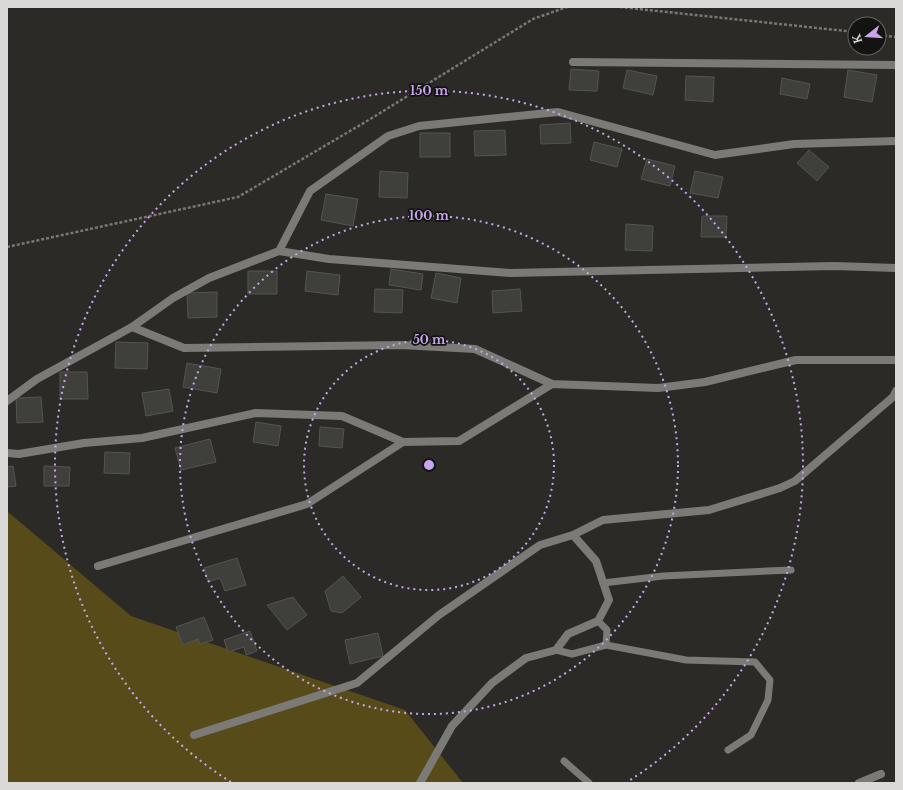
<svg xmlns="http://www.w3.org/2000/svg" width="903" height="790" font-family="'Libre Baskerville',serif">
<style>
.green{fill:#574c19}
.building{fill:#3f3f3b;stroke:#555450}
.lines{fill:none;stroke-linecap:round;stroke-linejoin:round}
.path{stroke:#787775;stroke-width:2.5;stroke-dasharray:3 2;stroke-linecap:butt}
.service{stroke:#7b7a76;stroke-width:7}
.minor{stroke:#7b7a76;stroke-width:8}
.ring{fill:none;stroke:#c9a5ee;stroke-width:2;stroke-dasharray:2 4}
.centre{fill:#c9a5ee;stroke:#131311;stroke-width:2}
.ring-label{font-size:12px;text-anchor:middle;font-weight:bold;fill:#c9a5ee;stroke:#131311;stroke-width:3.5;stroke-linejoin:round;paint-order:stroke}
</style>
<rect width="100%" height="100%" fill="#2b2a27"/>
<path class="green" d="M7,511L131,616L405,710L463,783H7Z"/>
<path class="building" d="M571,69L599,71L597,91L569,90Z
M627,70L657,76L653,95L623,88Z
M848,70L877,75L872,102L844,97Z
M686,76L714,77L713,102L685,100Z
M782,78L810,84L807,99L780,94Z
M570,123L571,143L541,144L540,125Z
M505,130L506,155L475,156L474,131Z
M420,133H450V157H420Z
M594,142L622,149L617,167L590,160Z
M809,150L829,167L817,181L797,163Z
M647,159L675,166L670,186L641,179Z
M380,171L408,173L407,198L379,197Z
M695,171L723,177L718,198L690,193Z
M326,194L358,199L353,226L321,220Z
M702,216H727L726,237H701Z
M626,224L653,226L652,251L625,250Z
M391,269L423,274L421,290L389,285Z
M248,271H277V294H248Z
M307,271L340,275L338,295L305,291Z
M436,273L461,278L457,303L431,298Z
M375,289L403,290L402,313L374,312Z
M520,289L522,311L493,313L492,291Z
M217,292V317L188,318L187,293Z
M116,342L148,343L147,369L115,368Z
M187,363L221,369L217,393L183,387Z
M60,372H87L88,399H60Z
M169,389L173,411L146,416L142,393Z
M41,397L43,422L17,423L16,398Z
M256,422L281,426L278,446L253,442Z
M320,427L344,429L342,448L319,446Z
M210,439L216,462L181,470L175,448Z
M105,452L130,453L129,474L104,473Z
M13,466L16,486L7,487V467Z
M44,466L70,467L69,486H44Z
M237,558L246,585L225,591L220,578L208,582L204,568Z
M343,576L361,597L342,613L331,611L325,591Z
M293,597L307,615L287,630L267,605Z
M204,617L213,640L200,644L198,639L183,645L176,627Z
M250,631L257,651L246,655L244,647L228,652L224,640Z
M378,633L383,656L350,664L345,640Z"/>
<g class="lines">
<path class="path" d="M620,7L855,32
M879,35L896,37
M7,247L238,197L367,121L533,19L567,7"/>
<path class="service" d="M603,583L663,576L791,570
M598,621L607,630L606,645
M556,650L572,654L606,645L686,660L755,662L770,680L768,700L751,735L728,750
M564,761L589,783"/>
<path class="minor" d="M573,62L896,65
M279,251L310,191L388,136L419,126L558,112L715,155L794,144L896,141
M132,327L184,348L401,345L475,349L552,384L658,388L705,382L796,360H896
M7,401L37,379L132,327L173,298L209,278L279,251L329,259L510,273L834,266L896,268
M7,453L19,454L84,443L142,438L256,413L342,416L403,442L459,441L552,384
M98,566L307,504L403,442
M194,735L357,683L439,615L540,545L573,535L603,520L709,510L780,488L795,481L893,397L896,391
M420,783L452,726L492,683L526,658L556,650L568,634L598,621L609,600L596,561L573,535
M859,783L881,774"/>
</g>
<g class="ring">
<circle cx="429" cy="465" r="125"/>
<circle cx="429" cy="465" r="249"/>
<path d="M231 782A374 374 0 1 1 627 782"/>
</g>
<circle cx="429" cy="465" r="6" class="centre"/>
<g class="ring-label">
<text x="429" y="95">150 m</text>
<text x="429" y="220">100 m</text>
<text x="429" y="344">50 m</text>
</g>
<rect width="903" height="790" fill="none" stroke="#dad9d7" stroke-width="16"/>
<g transform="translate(867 36) rotate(253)"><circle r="19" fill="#131311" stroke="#636260"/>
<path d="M0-3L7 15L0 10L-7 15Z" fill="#c9a5ee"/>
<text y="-6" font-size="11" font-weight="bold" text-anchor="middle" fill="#dad9d7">K</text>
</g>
</svg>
